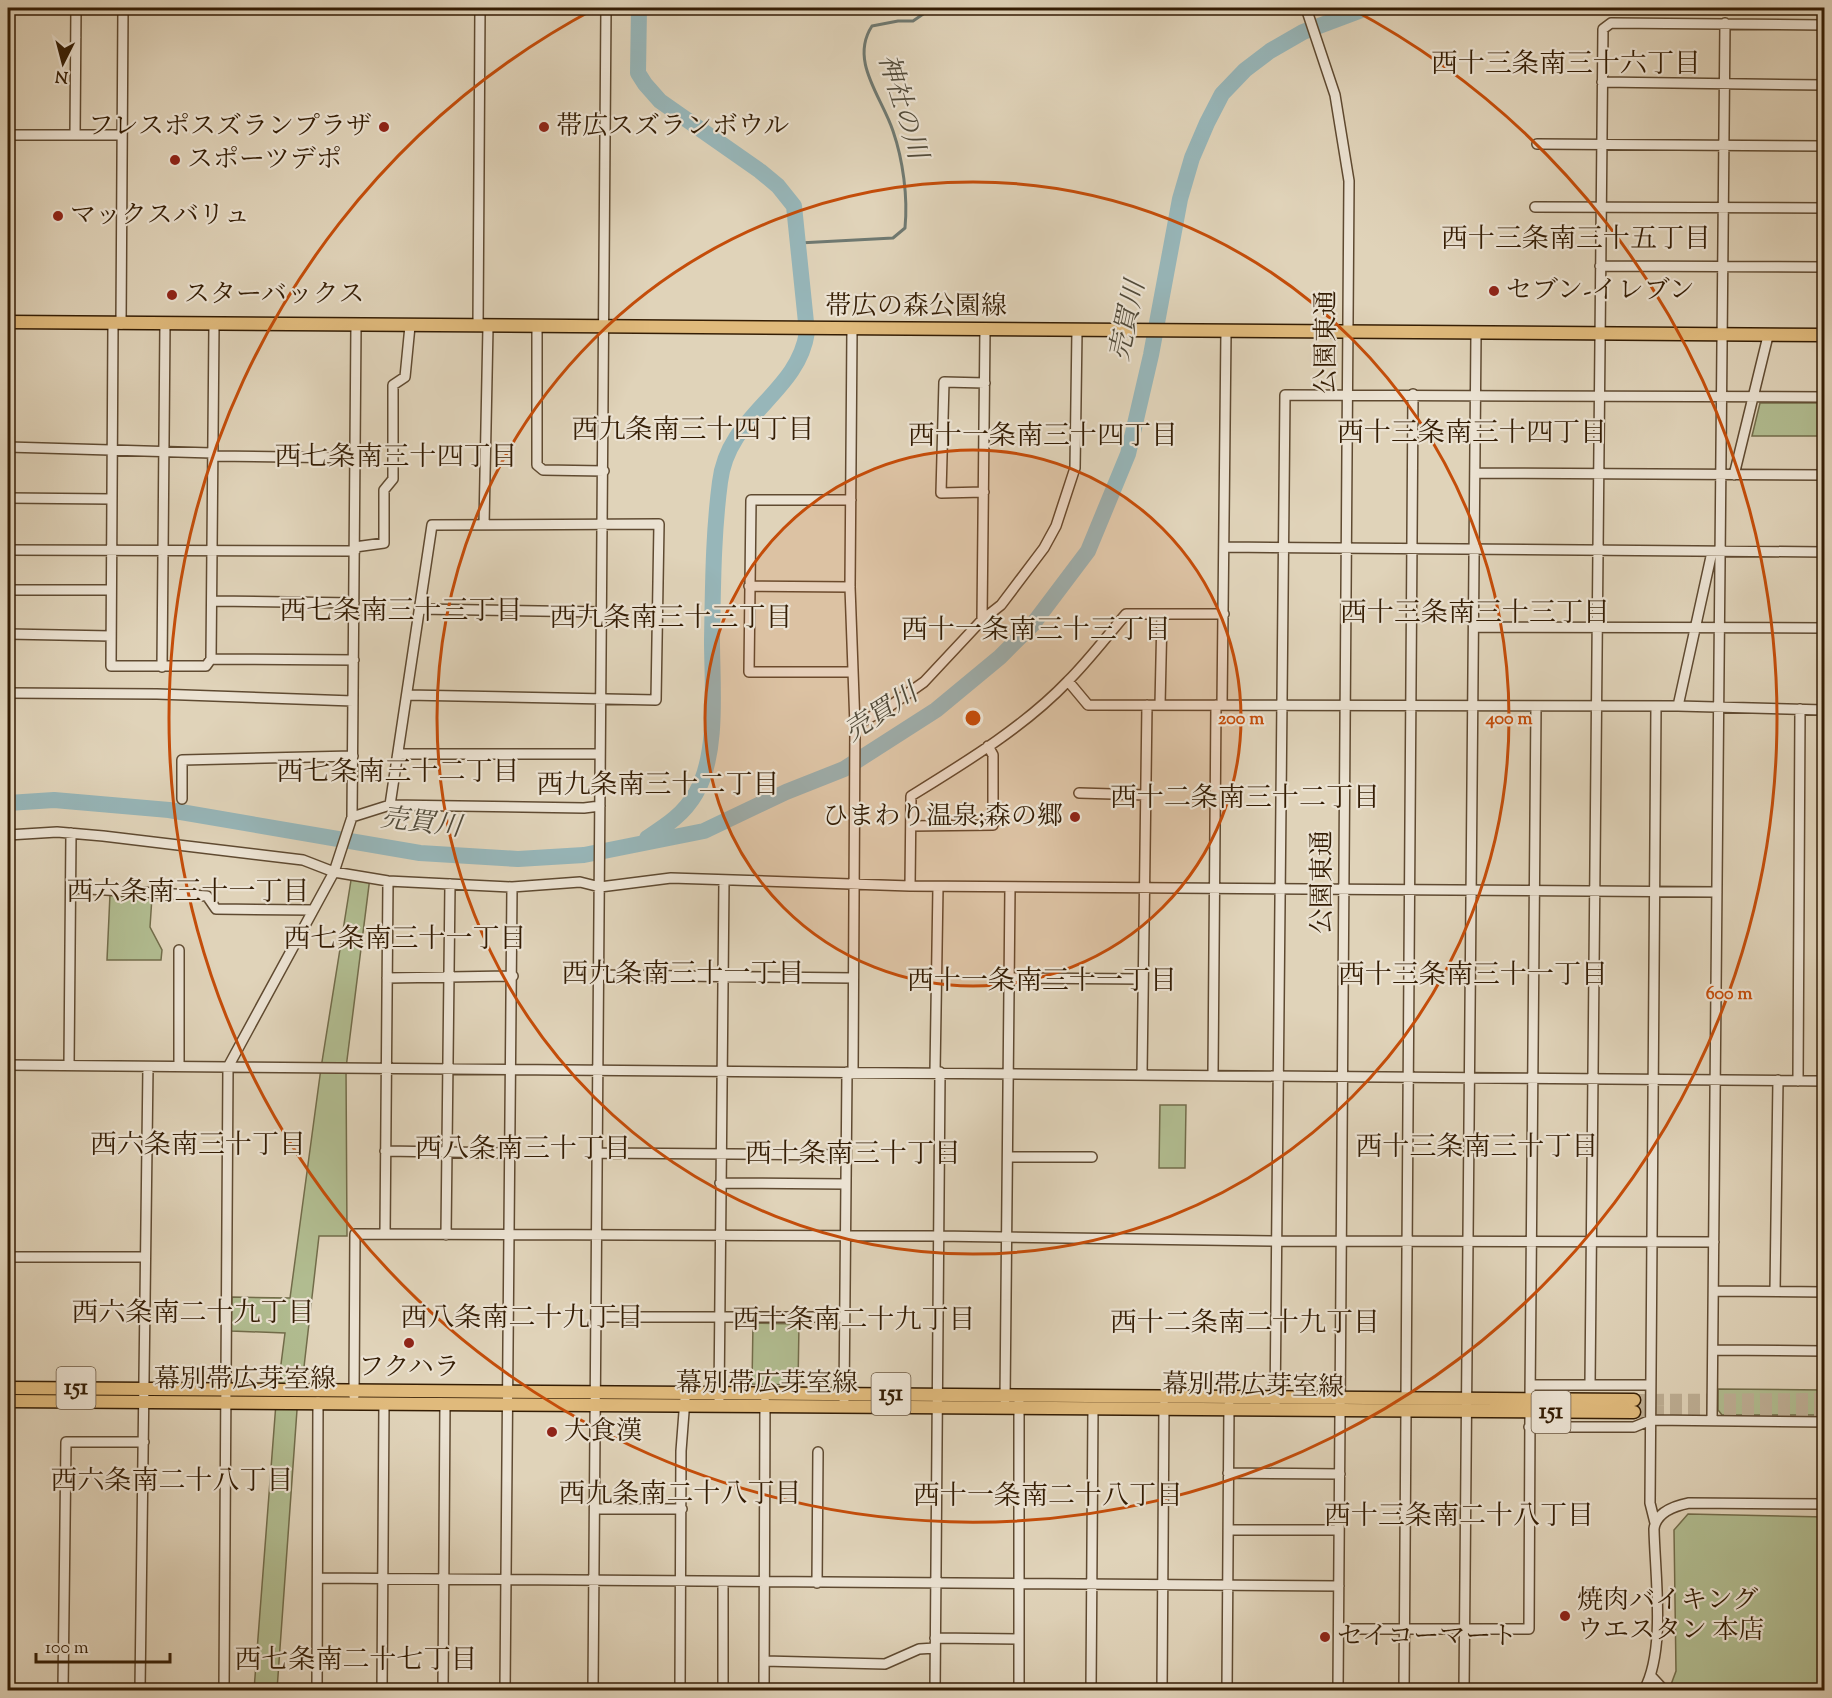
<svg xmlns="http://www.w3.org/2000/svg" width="1832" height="1698" font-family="'Sorts Mill Goudy','Noto Serif JP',serif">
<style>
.green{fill:#b1bc90;stroke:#726c4a;stroke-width:1.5}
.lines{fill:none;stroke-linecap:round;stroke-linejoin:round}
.stream{stroke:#6f7971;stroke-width:3}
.river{stroke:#97b6b9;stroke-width:16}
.major-tunnel{stroke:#beaf95;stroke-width:12;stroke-dasharray:12 6;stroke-linecap:butt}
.minor-casing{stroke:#5f4a31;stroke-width:12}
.major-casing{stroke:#341d04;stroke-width:15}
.minor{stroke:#ebe2d2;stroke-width:9}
.major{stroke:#e0ba7c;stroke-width:12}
.ring{fill:none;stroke:#c44d0a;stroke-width:3}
.poi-dot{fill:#8f2418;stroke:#ebe2d2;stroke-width:2}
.labels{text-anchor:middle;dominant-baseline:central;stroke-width:4.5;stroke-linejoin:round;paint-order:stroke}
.shield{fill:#ebe2d2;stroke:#6b5842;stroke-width:1.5}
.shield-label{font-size:24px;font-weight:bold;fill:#341d04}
.poi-label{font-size:26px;fill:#341d04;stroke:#ebe2d2;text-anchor:start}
.street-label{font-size:26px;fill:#341d04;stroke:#ebe2d2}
.neighbourhood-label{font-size:27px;fill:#341d04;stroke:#ebe2d2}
.water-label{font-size:27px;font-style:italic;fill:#524b3a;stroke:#ebe2d2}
.centre{fill:#c44d0a;stroke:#ebe2d2;stroke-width:3}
.ring-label{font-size:18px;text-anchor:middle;font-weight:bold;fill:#c44d0a;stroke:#ebe2d2;stroke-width:4.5;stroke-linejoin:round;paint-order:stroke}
</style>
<rect width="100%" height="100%" fill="#e0d3b9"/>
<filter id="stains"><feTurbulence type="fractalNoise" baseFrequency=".00333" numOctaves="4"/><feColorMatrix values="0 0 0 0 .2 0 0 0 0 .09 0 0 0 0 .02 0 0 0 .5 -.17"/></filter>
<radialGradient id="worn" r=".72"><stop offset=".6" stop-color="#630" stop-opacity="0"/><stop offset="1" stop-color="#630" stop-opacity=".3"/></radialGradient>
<path class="green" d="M1760,403H1823V436H1752Z
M352,874L370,877L346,1068L347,1236H319L304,1367L303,1402L297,1410L277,1690H254L276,1403L285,1333L231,1331L232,1297L290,1298L321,1068Z
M110,894L152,897L150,927L162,950L161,960H107Z
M1160,1105H1186L1185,1168H1159Z
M753,1323L799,1324L798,1385L752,1384Z
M1718,1389L1824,1390V1415H1722L1718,1410Z
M1688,1514L1824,1517V1690H1669L1676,1671L1674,1530Z"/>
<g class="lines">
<path class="stream" d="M799,243L893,238L905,228C908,197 903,160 893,131C882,97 849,61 872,26L898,21H913L932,8"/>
<path class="river" d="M639,8L638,73L645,84L660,101L760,171L778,186L794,206L807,332C798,394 728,414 720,482C713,535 713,587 712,640C712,685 719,753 696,793C684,814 667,825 647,838
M8,803L54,800L169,810L420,853L518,859L584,855L704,831L786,792L844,769L936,710L1000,657L1033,624L1088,551L1128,454L1151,355L1180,199L1192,158L1207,123L1222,94L1245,70L1270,51L1303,32L1367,8"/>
<path class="major-tunnel" d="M1634,1400L1824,1399
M1634,1412L1824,1411"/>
<g class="minor-casing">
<path id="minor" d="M1306,8L1335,95L1349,181L1338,1690
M1602,82L1824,85
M8,135H122
M75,135L76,8
M1537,144L1824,146
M1535,207L1824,208
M1600,266L1824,267
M113,324L111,666H206L211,659
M121,324L123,8
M214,325L211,659L354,660
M478,326L480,8
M537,327V465L543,470L604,471
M852,330L850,587L855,726L853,1072
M8,447L212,453
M213,456L355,458
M1475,473L1824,475
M1734,475L1768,336
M984,492L941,493L944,382L985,383
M8,498L111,499
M851,500H751L749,672H853
M484,525L488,327
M355,547L384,543V490L393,479V385L405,377L410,326
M1225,547L1824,552
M8,550L355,551
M749,586L850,587
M8,590H111
M212,601L354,603
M420,609L601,612
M982,620L985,330
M1474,627L1824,628
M8,634L111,636
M162,667L165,324
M1068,681L1088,705L1678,706L1824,710
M8,693L157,694L353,701
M1160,705L1162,615
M1222,705L1226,332
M1678,706L1712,552
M855,726L890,706L924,682L982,620L1001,605L1044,548L1056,526L1075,468L1077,331
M398,754H600
M1079,793L1146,795
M182,799V760L353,756
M390,805L584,808L600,806
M352,817L390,805L432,525L659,524L656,700L407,695
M911,826L993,825V755L988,746
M8,835L57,832L103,836L303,860L334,872L388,881L512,887L580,882L600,887L671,878L910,886L1717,892
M910,886L911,796C966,762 1024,727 1068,681C1089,660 1107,636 1126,614H1224
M72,888L207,896L216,909L313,910
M599,975L853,978
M387,978L513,976
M1010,978L1143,979
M8,1065L1824,1081
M69,1065L71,833
M179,1066V950
M935,1072L938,887
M1142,1074L1147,705
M1213,1074L1216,705
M1798,1081L1800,709
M385,1151L510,1153
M598,1153L846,1155
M1009,1157H1092
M720,1183L845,1184
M385,1234L388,881
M446,1235L450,884
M8,1257H145
M1714,1291L1824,1292
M1775,1291L1778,1080
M596,1317H844
M1713,1350L1824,1351
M1530,1385H1650
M1590,1385L1603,29L1611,23L1824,25
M354,1396L355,1234L938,1236L1276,1241L1714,1242
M1406,1398L1413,394
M719,1399L724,880
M1530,1399L1536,706
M844,1400L847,1072
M1005,1400L1010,887
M1275,1409L1285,395L1824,397
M1712,1420L1725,23
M1529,1427H1634L1651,1420L1824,1422
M1228,1473L1340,1474
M595,1509H682
M1655,1523L1650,1503L1656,706
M1228,1530H1339
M319,1578L1339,1586
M817,1583L818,1452
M1339,1629H1529L1530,1412
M935,1638L1019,1639
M764,1661L885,1664L919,1649L935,1648
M1651,1676L1664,1690
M63,1690L66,1442H144
M140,1690L148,1067
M224,1690L228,1067L334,872L352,817L356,326
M317,1690L318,1402
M382,1690L384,1403
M443,1690L445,1404
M505,1690L512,887
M593,1690L606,8
M680,1690L681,1451L685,1399
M723,1690V1583
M764,1690L765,1402
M935,1690L940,1072
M1019,1690V1402
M1091,1690L1093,1408
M1162,1690L1164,1405
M1227,1690L1229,1405
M1404,1690L1406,1411
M1464,1690L1476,334
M1644,1690C1666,1650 1655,1576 1654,1529C1656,1512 1674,1506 1689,1503L1824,1504"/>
</g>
<g class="major-casing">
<path id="major" d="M8,322L1824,335
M8,1388L1634,1400
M8,1401L1634,1412"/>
</g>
<use href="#minor" class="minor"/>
<use href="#major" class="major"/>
</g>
<circle cx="973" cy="718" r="268" fill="#c44d0a" fill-opacity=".12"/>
<g class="ring">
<circle cx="973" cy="718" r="268"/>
<circle cx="973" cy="718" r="536"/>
<path d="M1350 8A804 804 0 1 1 596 8"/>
</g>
<g class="poi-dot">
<circle cx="384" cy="127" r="6"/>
<circle cx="544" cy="127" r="6"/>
<circle cx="175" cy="160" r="6"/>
<circle cx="58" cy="216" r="6"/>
<circle cx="1494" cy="291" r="6"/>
<circle cx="172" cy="295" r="6"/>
<circle cx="1075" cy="817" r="6"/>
<circle cx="409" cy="1343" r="6"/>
<circle cx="552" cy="1432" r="6"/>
<circle cx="1565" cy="1616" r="6"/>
<circle cx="1325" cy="1637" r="6"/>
</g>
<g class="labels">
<g class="shield">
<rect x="56.5" y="1367" width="39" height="42" rx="4.5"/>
<rect x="871.5" y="1373" width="39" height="42" rx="4.5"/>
<rect x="1531.5" y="1391" width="39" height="42" rx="4.5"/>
</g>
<g class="shield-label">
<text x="76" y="1388">151</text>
<text x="891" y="1394">151</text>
<text x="1551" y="1412">151</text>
</g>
<g class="poi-label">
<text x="372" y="127" text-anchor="end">フレスポスズランプラザ</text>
<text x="556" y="127">帯広スズランボウル</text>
<text x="187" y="160">スポーツデポ</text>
<text x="70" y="216">マックスバリュ</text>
<text x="1506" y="291">セブン-イレブン</text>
<text x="184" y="295">スターバックス</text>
<text x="1063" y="817" text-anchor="end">ひまわり温泉;森の郷</text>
<text x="409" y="1368" text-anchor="middle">フクハラ</text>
<text x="564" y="1432">大食漢</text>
<text x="1577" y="1601">焼肉バイキング<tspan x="1577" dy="30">ウエスタン 本店</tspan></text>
<text x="1337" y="1637">セイコーマート</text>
</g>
<g class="street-label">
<text x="916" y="307">帯広の森公園線</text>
<text transform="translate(1327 342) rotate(-90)">公園東通</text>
<text transform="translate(1323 882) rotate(-90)">公園東通</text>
<text x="245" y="1380">幕別帯広芽室線</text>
<text x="767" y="1384">幕別帯広芽室線</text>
<text transform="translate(1253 1387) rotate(1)">幕別帯広芽室線</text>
</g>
<g class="neighbourhood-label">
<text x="1566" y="65">西十三条南三十六丁目</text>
<text x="1576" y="240">西十三条南三十五丁目</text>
<text x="693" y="431">西九条南三十四丁目</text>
<text x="1472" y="434">西十三条南三十四丁目</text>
<text x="1043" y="437">西十一条南三十四丁目</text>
<text x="396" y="458">西七条南三十四丁目</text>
<text x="401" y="612">西七条南三十三丁目</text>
<text x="1475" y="614">西十三条南三十三丁目</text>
<text x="671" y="619">西九条南三十三丁目</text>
<text x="1036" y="631">西十一条南三十三丁目</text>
<text x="398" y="773">西七条南三十二丁目</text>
<text x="658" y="786">西九条南三十二丁目</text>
<text x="1245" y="799">西十二条南三十二丁目</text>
<text x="188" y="893">西六条南三十一丁目</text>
<text x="405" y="940">西七条南三十一丁目</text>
<text x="683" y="975">西九条南三十一丁目</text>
<text x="1473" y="976">西十三条南三十一丁目</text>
<text x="1042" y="982">西十一条南三十一丁目</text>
<text x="198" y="1146">西六条南三十丁目</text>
<text x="1477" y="1148">西十三条南三十丁目</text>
<text x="523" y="1150">西八条南三十丁目</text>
<text x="853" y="1155">西十条南三十丁目</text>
<text x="193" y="1314">西六条南二十九丁目</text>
<text x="522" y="1319">西八条南二十九丁目</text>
<text x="854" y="1321">西十条南二十九丁目</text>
<text x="1245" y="1324">西十二条南二十九丁目</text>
<text x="172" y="1482">西六条南二十八丁目</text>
<text x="680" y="1495">西九条南二十八丁目</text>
<text x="1048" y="1497">西十一条南二十八丁目</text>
<text x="1459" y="1517">西十三条南二十八丁目</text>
<text x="356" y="1661">西七条南二十七丁目</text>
</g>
<g class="water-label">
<text transform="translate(901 107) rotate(73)">神社の川</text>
<text transform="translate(1129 321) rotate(-78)">売買川</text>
<text transform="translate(882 714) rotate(-33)">売買川</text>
<text transform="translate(421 824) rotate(7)">売買川</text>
</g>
</g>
<circle cx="973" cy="718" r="9" class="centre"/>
<g class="ring-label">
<text x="1241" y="724">200 m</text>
<text x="1509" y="724">400 m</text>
<text x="1729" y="999">600 m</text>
</g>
<rect width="1832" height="1698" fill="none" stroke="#e0d3b9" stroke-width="30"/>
<rect x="9" y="9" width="1814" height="1680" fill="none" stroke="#341d04" stroke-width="3"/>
<rect x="15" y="15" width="1802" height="1668" fill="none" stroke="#341d04" stroke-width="1.5"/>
<g transform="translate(63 63) rotate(186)" stroke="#ebe2d2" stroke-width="4.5" paint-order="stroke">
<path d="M0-4.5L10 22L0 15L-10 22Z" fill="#341d04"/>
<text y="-9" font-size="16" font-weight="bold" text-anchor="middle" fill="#341d04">N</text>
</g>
<path d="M36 1653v9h134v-9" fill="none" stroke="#341d04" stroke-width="3"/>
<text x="45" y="1653" font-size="18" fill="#341d04" stroke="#ebe2d2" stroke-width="4.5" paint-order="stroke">100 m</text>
<rect width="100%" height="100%" filter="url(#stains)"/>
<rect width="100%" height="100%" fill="url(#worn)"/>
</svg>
